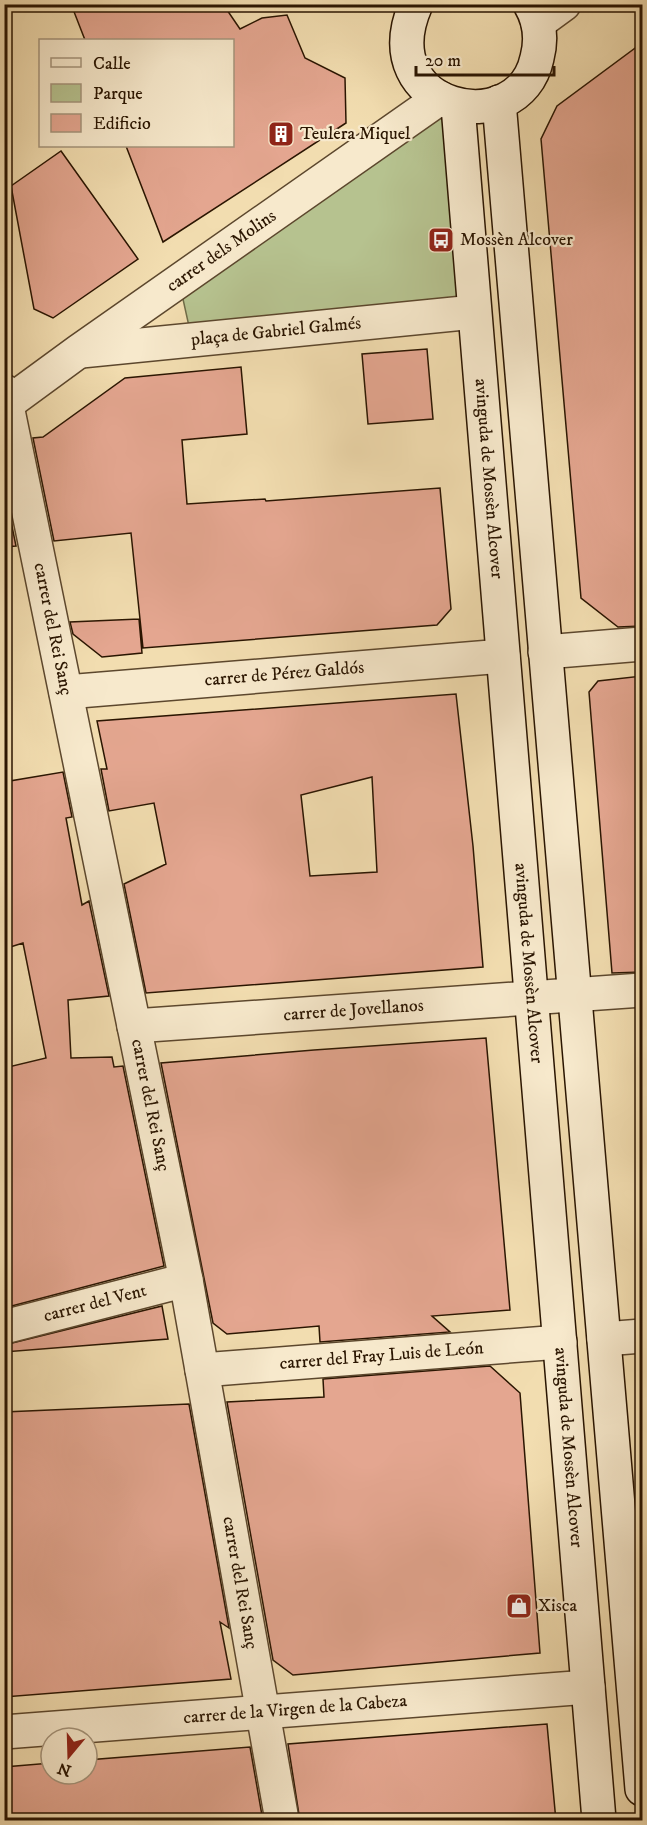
<svg xmlns="http://www.w3.org/2000/svg" width="647" height="1825" font-family="'IM FELL DW Pica',serif">
<style>
.green{fill:#b6c28f;stroke:#706c48;stroke-width:1.5}
.building{fill:#e4a690;stroke:#2a1501;stroke-width:1.5;fill-rule:evenodd}
.lines{fill:none;stroke-linecap:round;stroke-linejoin:round}
.minor-casing{stroke:#5c472d;stroke-width:36}
.tertiary-casing{stroke:#5c472d;stroke-width:36}
.secondary-casing{stroke:#2a1501;stroke-width:36}
.minor{stroke:#f7e9cc;stroke-width:33}
.tertiary{stroke:#f7e9cc;stroke-width:33}
.secondary{stroke:#f7e9cc;stroke-width:33}
.labels{text-anchor:middle;dominant-baseline:central;stroke-width:4.5;stroke-linejoin:round;paint-order:stroke}
.poi-label{font-size:18px;fill:#2a1501;stroke:#f7e9cc;text-anchor:start}
.street-label{font-size:18px;fill:#2a1501;stroke:#f7e9cc}
</style>
<rect width="100%" height="100%" fill="#f2ddb0"/>
<filter id="stains"><feTurbulence type="fractalNoise" baseFrequency=".00333" numOctaves="4"/><feColorMatrix values="0 0 0 0 .2 0 0 0 0 .09 0 0 0 0 .02 0 0 0 .5 -.17"/></filter>
<radialGradient id="worn" r=".72"><stop offset=".6" stop-color="#630" stop-opacity="0"/><stop offset="1" stop-color="#630" stop-opacity=".3"/></radialGradient>
<path class="green" d="M440,98L474,312L192,340L179,281Z"/>
<path class="building" d="M71,4H223L240,29L262,18L287,15L305,58L345,78L346,123L163,242L126,146H232V40H85Z
M642,43V626L618,627L581,598L541,139L557,106Z
M61,151L138,259L53,318L34,309L11,186Z
M427,349L433,419L368,424L362,354Z
M241,367L247,434L182,440L187,504L265,499L266,501L440,488L451,609L437,625L143,648L131,533L54,541L33,438L43,437L125,378Z
M4,487L16,546L4,547Z
M139,619L142,653L102,657L73,634L70,622Z
M642,676V972L612,973L589,692L598,681Z
M456,694L473,846L483,967L146,993L124,884L166,864L154,803L109,811L101,769H107L97,721ZM372,777L377,872L310,876L301,795Z
M63,772L72,817L66,818L82,905L89,901L109,996L68,1000L71,1058L112,1057L114,1067L123,1066L164,1266L4,1308V1068L46,1058L23,943L4,949V782Z
M486,1038L510,1310L432,1316L450,1332L320,1342L319,1326L227,1334L213,1323L161,1063L314,1050Z
M162,1306L168,1339L4,1352V1345Z
M490,1366L520,1393L540,1653L293,1675L273,1660L227,1402L324,1397L323,1379Z
M189,1404L229,1628L220,1622L231,1679L4,1697V1412Z
M547,1724L556,1821H300L288,1744Z
M250,1747L263,1821H4V1767L51,1763V1774H87V1760Z"/>
<g class="lines">
<g class="minor-casing">
<g id="minor">
<path id="s1" d="M81,351L474,312"/>
<path id="s2" d="M4,391L186,1280L282,1820"/>
<path id="s3" d="M4,406L79,351L440,98"/>
<path d="M545,652L642,644"/>
<path id="s4" d="M66,692L503,656"/>
<path id="s5" d="M134,1026L642,990"/>
<path id="s6" d="M4,1327L186,1280"/>
<path d="M604,1339L642,1336"/>
<path id="s7" d="M202,1370L560,1342"/>
<path id="s8" d="M4,1732L588,1687"/>
</g>
</g>
<g class="tertiary-casing">
<path id="tertiary" d="M538,23L564,4"/>
</g>
<g class="secondary-casing">
<g id="secondary">
<path d="M416,4C369,111 519,143 537,58C542,39 540,21 530,4"/>
<path d="M499,102L642,1789"/>
<path id="s9" d="M458,106L599,1820"/>
</g>
</g>
<use href="#minor" class="minor"/>
<use href="#tertiary" class="tertiary"/>
<use href="#secondary" class="secondary"/>
</g>
<defs>
<g id="building-square" transform="scale(1.35)"><rect x="-9" y="-9" width="18" height="18" rx="4" fill="#8f2418" stroke="#f7e9cc"/><path d="M-4-6H4V6H1V3H-1V6H-4ZM-2.5-4.3h1.7v1.8h-1.7ZM.8-4.3h1.7v1.8H.8ZM-2.5-1h1.7V.8h-1.7ZM.8-1h1.7V.8H.8Z" fill="#fff"/></g>
<g id="bus-square" transform="scale(1.35)"><rect x="-9" y="-9" width="18" height="18" rx="4" fill="#8f2418" stroke="#f7e9cc"/><path d="M-5-6H5V4H4V6H2V4H-2V6H-4V4H-5ZM-3.5-4V0h7V-4ZM-3.5 1.2v1.5H-2V1.2ZM2 1.2v1.5H3.5V1.2Z" fill="#fff"/></g>
<g id="shop-square" transform="scale(1.35)"><rect x="-9" y="-9" width="18" height="18" rx="4" fill="#8f2418" stroke="#f7e9cc"/><path d="M-5-2.5h2.3a2.7 3.5 0 0 1 5.4 0H5L5.5 6h-11ZM-1.5-2.5h3a1.5 2.3 0 0 0-3 0Z" fill="#fff"/></g>
</defs>
<g fill-rule="evenodd">
<use href="#building-square" x="281" y="134"/>
<use href="#bus-square" x="441" y="240"/>
<use href="#shop-square" x="519" y="1606"/>
</g>
<g class="labels">
<g class="poi-label">
<text x="300" y="134">Teulera Miquel</text>
<text x="460" y="240">Mossèn Alcover</text>
<text x="538" y="1606">Xisca</text>
</g>
<g class="street-label">
<text stroke="none"><textPath href="#s3" startOffset="267">carrer dels Molins</textPath></text>
<text stroke="none"><textPath href="#s1" startOffset="196">plaça de Gabriel Galmés</textPath></text>
<text stroke="none"><textPath href="#s9" startOffset="374">avinguda de Mossèn Alcover</textPath></text>
<text stroke="none"><textPath href="#s2" startOffset="243">carrer del Rei Sanç</textPath></text>
<text stroke="none"><textPath href="#s4" startOffset="219">carrer de Pérez Galdós</textPath></text>
<text stroke="none"><textPath href="#s9" startOffset="860">avinguda de Mossèn Alcover</textPath></text>
<text stroke="none"><textPath href="#s5" startOffset="220">carrer de Jovellanos</textPath></text>
<text stroke="none"><textPath href="#s2" startOffset="729">carrer del Rei Sanç</textPath></text>
<text stroke="none"><textPath href="#s6" startOffset="94">carrer del Vent</textPath></text>
<text stroke="none"><textPath href="#s7" startOffset="180">carrer del Fray Luis de León</textPath></text>
<text stroke="none"><textPath href="#s9" startOffset="1346">avinguda de Mossèn Alcover</textPath></text>
<text stroke="none"><textPath href="#s2" startOffset="1215">carrer del Rei Sanç</textPath></text>
<text stroke="none"><textPath href="#s8" startOffset="292">carrer de la Virgen de la Cabeza</textPath></text>
</g>
</g>
<rect width="647" height="1825" fill="none" stroke="#f2ddb0" stroke-width="24"/>
<rect x="6" y="6" width="635" height="1813" fill="none" stroke="#2a1501" stroke-width="3"/>
<rect x="12" y="12" width="623" height="1801" fill="none" stroke="#2a1501" stroke-width="1.5"/>
<rect x="39" y="39" width="195" height="108" fill="#f7e9cc" stroke="#a5947b" stroke-width="1.5"/>
<rect x="51" y="58" width="30" height="9" fill="#f7e9cc" stroke="#a5947b" stroke-width="1.5"/>
<text x="93" y="69" font-size="18" fill="#2a1501">Calle</text>
<rect x="51" y="84" width="30" height="18" fill="#b6c28f" stroke="#a5947b" stroke-width="1.5"/>
<text x="93" y="99" font-size="18" fill="#2a1501">Parque</text>
<rect x="51" y="114" width="30" height="18" fill="#e4a690" stroke="#a5947b" stroke-width="1.5"/>
<text x="93" y="129" font-size="18" fill="#2a1501">Edificio</text>
<g transform="translate(69 1756) rotate(199)"><circle r="28" fill="#f7e9cc" stroke="#a5947b" stroke-width="1.5"/>
<path d="M0-4.5L10 22L0 15L-10 22Z" fill="#8f2418"/>
<text y="-9" font-size="16" font-weight="bold" text-anchor="middle" fill="#2a1501">N</text>
</g>
<path d="M416 66v9h138v-9" fill="none" stroke="#2a1501" stroke-width="3"/>
<text x="425" y="66" font-size="18" fill="#2a1501" stroke="#f7e9cc" stroke-width="4.5" paint-order="stroke">20 m</text>
<rect width="100%" height="100%" filter="url(#stains)"/>
<rect width="100%" height="100%" fill="url(#worn)"/>
</svg>
